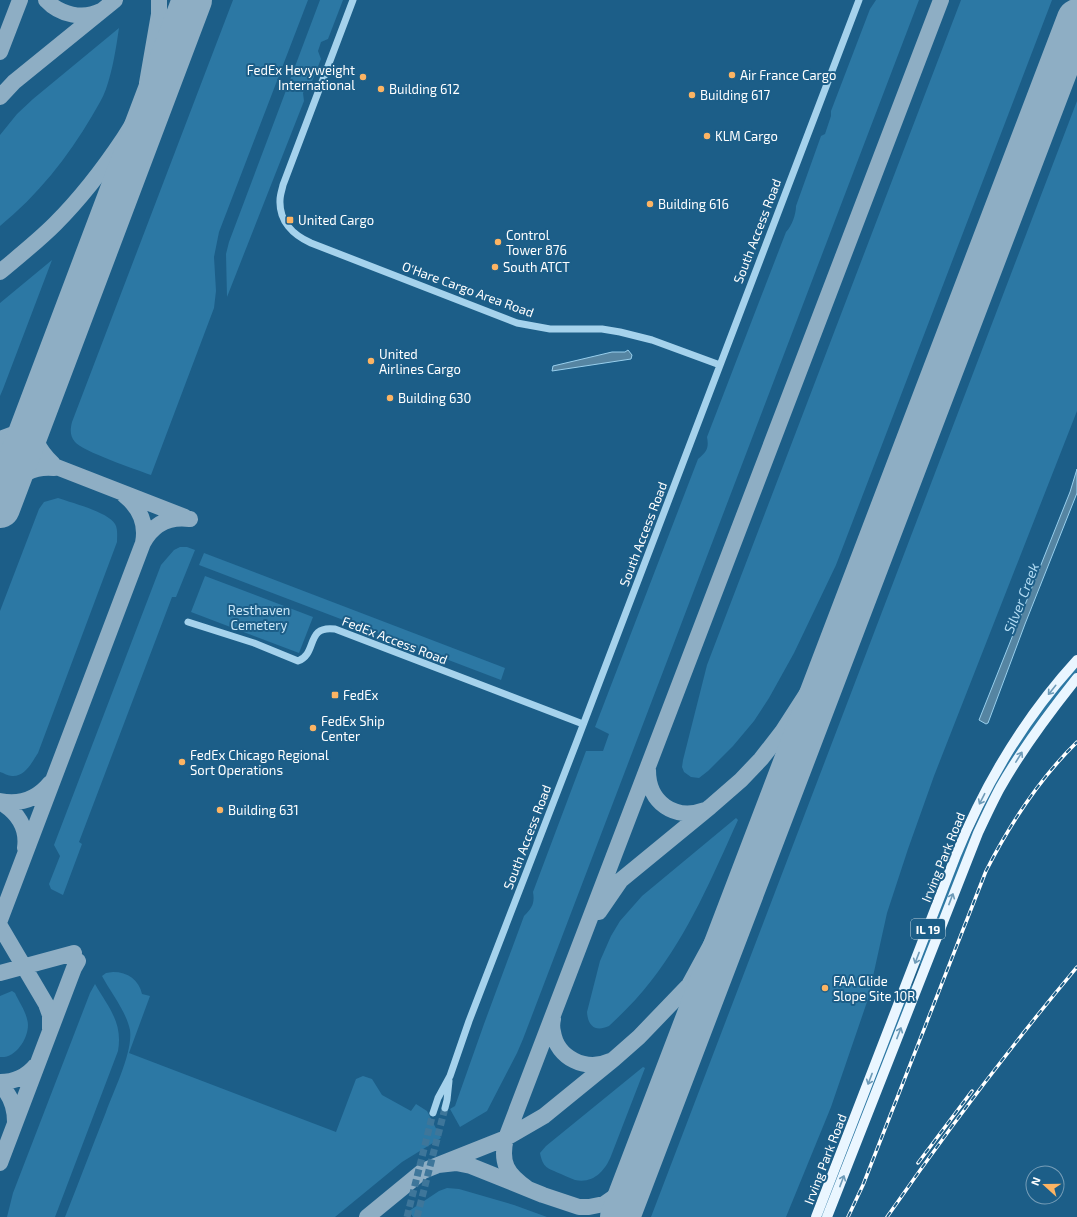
<svg xmlns="http://www.w3.org/2000/svg" width="1077" height="1217" font-family="'Exo 2',sans-serif">
<style>
.green{fill:#2c78a4}
.water{fill:#5685a2;stroke:#98cfed}
.lines{fill:none;stroke-linecap:round;stroke-linejoin:round}
.taxiway{stroke:#8eaec4;stroke-width:16}
.runway{stroke:#8eaec4;stroke-width:40}
.minor-tunnel{stroke:#3e769a;stroke-width:7;stroke-dasharray:7 3.5;stroke-linecap:butt}
.minor{stroke:#a5d2ec;stroke-width:7}
.major{stroke:#eaf6ff;stroke-width:10}
.rail-casing{stroke:#fff;stroke-width:3.5}
.rail{stroke:#1c5e88;stroke-width:2;stroke-dasharray:6;stroke-linecap:butt}
.oneway{stroke:#6e9bb8}
.poi-dot{fill:#fcb463;stroke:#1c5e88;stroke-width:1.5}
.labels{text-anchor:middle;dominant-baseline:central;stroke-width:4;stroke-linejoin:round;paint-order:stroke}
.shield{fill:#1c5e88;stroke:#bbcfdb;stroke-width:1}
.shield-label{font-size:12px;font-weight:bold;fill:#fff}
.poi-label{font-size:13px;fill:#fff;stroke:#1c5e88;text-anchor:start}
.street-label{font-size:13px;fill:#fff;stroke:#1c5e88}
.park-label{font-size:13px;fill:#cae7f8;stroke:#1c5e88}
.water-label{font-size:14px;font-style:italic;fill:#b1dbf3;stroke:#1c5e88}
</style>
<rect width="100%" height="100%" fill="#1c5e88"/>
<path class="green" d="M233,0H308L219,232L214,257L216,291L214,308L151,475C137,470 82,451 75,442C70,436 70,430 72,422Z
M320,0H343L328,39L321,42L318,51L321,59L311,84L306,87L303,93L304,101L227,297L226,254L229,242Z
M876,0H919L523,1039L517,1053L487,1111L460,1127L450,1109L455,1106L484,1024L524,916C532,908 535,903 533,892L586,751H603L609,734L595,727L698,459C707,452 709,448 707,437L786,232C792,226 796,214 796,206L821,136L825,134L831,116V111L870,9Z
M961,0H1052L836,565L794,653L769,698L754,721L733,746L708,771L699,778L691,777L684,772L682,767L683,760L707,665Z
M119,28C116,48 113,69 106,89C103,98 97,107 92,116C68,157 37,196 0,226V135L17,114L33,99Z
M1077,101V411L934,776L908,849L887,913L868,999L831,1107L786,1217H651Z
M52,260L3,389L0,396V303Z
M58,498C72,503 108,512 115,524C118,529 117,536 117,542L38,753C32,762 25,777 12,776C8,776 4,773 0,772V611L39,509L44,502Z
M180,547H187L195,550L176,597H172L79,842L82,844L63,895L51,889L49,884L60,856L54,845L161,565L174,550Z
M204,553L505,668L501,680L199,565Z
M205,576L313,617L299,653L191,612Z
M1077,665V672L1042,715L1029,734L922,965L919,964L962,853L990,793L1006,764L1034,720Z
M736,818L738,820C713,875 689,933 651,981C639,997 624,1012 609,1026C596,1032 588,1027 587,1012L600,961L611,936L620,921L642,896Z
M113,972C128,972 139,980 142,994L150,996L129,1053L336,1132L356,1079L363,1076L372,1079L382,1095L411,1111L416,1104L427,1111L441,1138L402,1162L335,1217H65C79,1182 92,1147 106,1112C114,1090 133,1052 130,1030C126,1011 111,993 102,976L106,973Z
M95,984C109,1008 123,1023 118,1051L55,1217H7L13,1193L90,993Z
M911,985L914,986L824,1217H820Z
M12,991L15,993C19,1002 25,1010 27,1019C32,1033 17,1059 0,1057V996Z
M643,1067L645,1068L611,1156C605,1171 593,1184 575,1180C570,1178 565,1176 561,1174C547,1168 543,1168 540,1153L546,1146Z
M447,1188L459,1189L514,1205L547,1217H413L409,1211L439,1191Z"/>
<path class="water" d="M628,350L632,355L631,359L552,371L553,366L612,352H625Z
M1077,469V493L1025,624L988,723L986,724L979,720L1070,492Z"/>
<g class="lines">
<path class="taxiway" d="M46,0C60,15 83,20 101,11
M0,52L20,0
M147,83L159,14V0
M0,97L14,82L115,0
M110,214L134,142L139,122
M0,272C19,256 38,241 55,224C81,198 104,168 124,138C149,100 169,52 188,10
M34,418C35,441 36,447 53,464
M0,439L19,432L34,418
M0,445L185,517
M0,460L4,467L6,491
M6,491C21,475 31,466 54,468
M124,495C139,507 147,523 143,543
M648,770C648,803 675,821 705,810
M0,801C20,805 37,799 50,783
M0,802C17,812 28,827 25,848
M599,912L621,880L710,807L741,780L761,759L782,732L811,687L869,566
M0,920L143,543C153,524 169,516 190,519
M0,926L46,1004L50,1015V1029
M0,973L74,953
M553,1019C552,1023 552,1028 553,1032C557,1058 586,1072 610,1061
M0,1082C15,1082 27,1076 36,1065
M0,1085C11,1095 15,1107 15,1122
M0,1163L74,968L78,961
M438,1165L506,1138L544,1116L614,1059L639,1037L689,985L738,895L768,828
M527,1188C507,1174 500,1163 506,1138L941,0
M367,1217L423,1171L438,1165L456,1163L471,1166L543,1195L579,1207H589L604,1204L617,1195L625,1189L635,1177"/>
<path class="runway" d="M0,508L192,0
M620,1217L1077,19"/>
<path class="minor-tunnel" d="M407,1217L433,1113
M417,1217L445,1108"/>
<path class="minor" d="M353,0L283,185C282,190 280,195 280,200C279,221 293,235 311,243L517,323L550,329H602L620,332L652,340L720,365
M188,622L254,643L298,661C318,654 305,625 335,629L583,724
M445,1108L447,1100L449,1081
M433,1113L438,1098L450,1076L469,1021L577,741L859,0"/>
<path class="major" d="M816,1217L956,855C985,784 1025,717 1077,660
M827,1217L978,833C985,818 992,803 1000,788C1022,749 1049,713 1077,678"/>
<g class="rail-casing">
<path id="rail" d="M918,1163L972,1091
M848,1217L863,1185L986,871C1010,824 1039,779 1077,742
M887,1217C947,1131 1010,1047 1077,967"/>
</g>
<use href="#rail" class="rail"/>
</g>
<defs><path id="oneway-shaft" d="M-6 0H5M1.5-3L5.5 0L1.5 3" fill="none" stroke-width="1.6" stroke-linecap="round" stroke-linejoin="round"/></defs>
<g class="oneway">
<use href="#oneway-shaft" transform="translate(1052 690) rotate(129)"/>
<use href="#oneway-shaft" transform="translate(1019 757) rotate(-58)"/>
<use href="#oneway-shaft" transform="translate(982 799) rotate(117)"/>
<use href="#oneway-shaft" transform="translate(951 899) rotate(-69)"/>
<use href="#oneway-shaft" transform="translate(917 958) rotate(111)"/>
<use href="#oneway-shaft" transform="translate(899 1033) rotate(-69)"/>
<use href="#oneway-shaft" transform="translate(870 1079) rotate(111)"/>
<use href="#oneway-shaft" transform="translate(842 1181) rotate(-69)"/>
</g>
<g class="poi-dot">
<circle cx="732" cy="75" r="4"/>
<circle cx="363" cy="77" r="4"/>
<circle cx="381" cy="89" r="4"/>
<circle cx="692" cy="95" r="4"/>
<circle cx="707" cy="136" r="4"/>
<circle cx="650" cy="204" r="4"/>
<rect x="286" y="216" width="8" height="8" rx="2"/>
<circle cx="498" cy="242" r="4"/>
<circle cx="495" cy="267" r="4"/>
<circle cx="371" cy="361" r="4"/>
<circle cx="390" cy="398" r="4"/>
<rect x="331" y="691" width="8" height="8" rx="2"/>
<circle cx="313" cy="728" r="4"/>
<circle cx="182" cy="762" r="4"/>
<circle cx="220" cy="810" r="4"/>
<circle cx="825" cy="988" r="4"/>
</g>
<g class="labels">
<rect class="shield" x="911" y="919" width="34" height="20" rx="3"/>
<g class="shield-label">
<text x="928" y="929">IL 19</text>
</g>
<g class="poi-label">
<text x="355" y="70" text-anchor="end">FedEx Hevyweight<tspan x="355" dy="15">International</tspan></text>
<text x="740" y="75">Air France Cargo</text>
<text x="389" y="89">Building 612</text>
<text x="700" y="95">Building 617</text>
<text x="715" y="136">KLM Cargo</text>
<text x="658" y="204">Building 616</text>
<text x="298" y="220">United Cargo</text>
<text x="506" y="235">Control<tspan x="506" dy="15">Tower 876</tspan></text>
<text x="503" y="267">South ATCT</text>
<text x="379" y="354">United<tspan x="379" dy="15">Airlines Cargo</tspan></text>
<text x="398" y="398">Building 630</text>
<text x="343" y="695">FedEx</text>
<text x="321" y="721">FedEx Ship<tspan x="321" dy="15">Center</tspan></text>
<text x="190" y="755">FedEx Chicago Regional<tspan x="190" dy="15">Sort Operations</tspan></text>
<text x="228" y="810">Building 631</text>
<text x="833" y="981">FAA Glide<tspan x="833" dy="15">Slope Site 10R</tspan></text>
</g>
<g class="street-label">
<text transform="translate(757 231) rotate(-69)">South Access Road</text>
<text transform="translate(468 289) rotate(20)">O'Hare Cargo Area Road</text>
<text transform="translate(643 534) rotate(-69)">South Access Road</text>
<text transform="translate(395 640) rotate(21)">FedEx Access Road</text>
<text transform="translate(527 837) rotate(-69)">South Access Road</text>
<text transform="translate(943 857) rotate(-68)">Irving Park Road</text>
<text transform="translate(825 1159) rotate(-69)">Irving Park Road</text>
</g>
<g class="park-label">
<text x="259" y="610">Resthaven<tspan x="259" dy="15">Cemetery</tspan></text>
</g>
<g class="water-label">
<text transform="translate(1021 598) rotate(-69)">Silver Creek</text>
</g>
</g>
<g transform="translate(1045 1185) rotate(291)"><circle r="19" fill="#1c5e88" stroke="#779eb8"/>
<path d="M0-3L7 15L0 10L-7 15Z" fill="#fcb463"/>
<text y="-6" font-size="11" font-weight="bold" text-anchor="middle" fill="#ffffff">N</text>
</g>
</svg>
